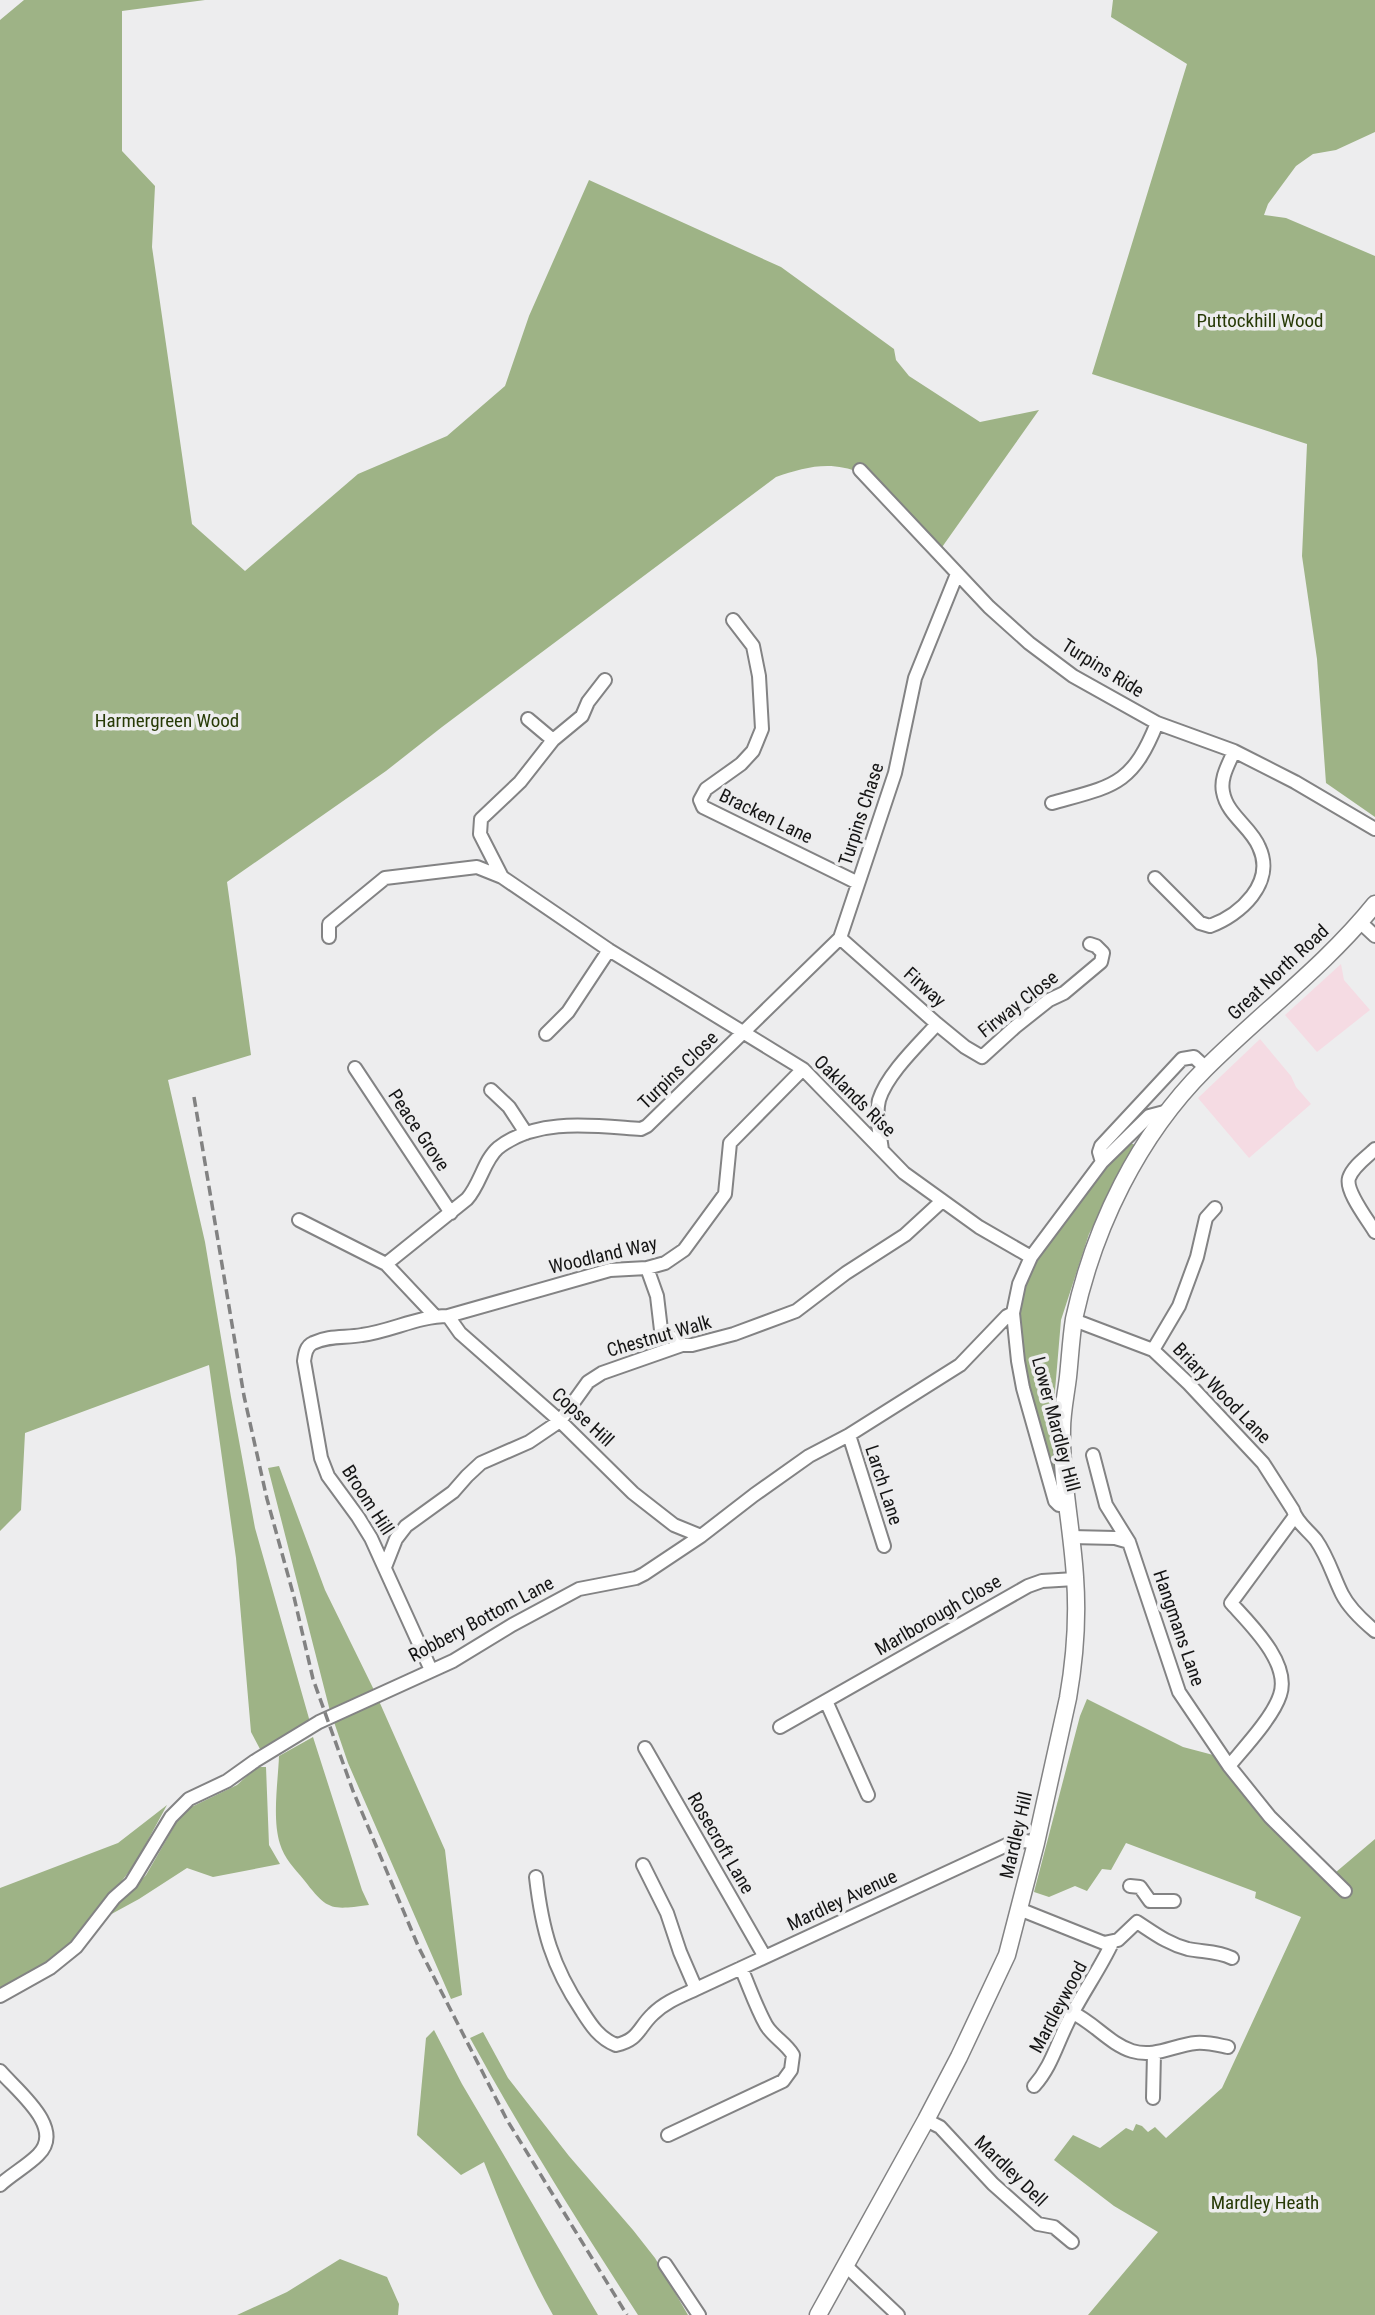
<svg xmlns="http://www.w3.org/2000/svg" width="1375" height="2315" font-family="'Roboto Condensed',sans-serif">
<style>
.commercial{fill:#f5dbe3}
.forest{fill:#9eb386}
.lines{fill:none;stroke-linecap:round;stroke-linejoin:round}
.minor-casing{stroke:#838384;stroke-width:16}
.major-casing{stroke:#838384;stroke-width:19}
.minor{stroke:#fff;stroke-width:12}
.major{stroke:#fff;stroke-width:16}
.rail{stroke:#828282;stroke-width:3.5;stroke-dasharray:10 5;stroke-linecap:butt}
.labels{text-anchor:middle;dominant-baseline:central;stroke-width:7;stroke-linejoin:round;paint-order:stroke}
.park-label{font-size:19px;fill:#273a06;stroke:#ededee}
.street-label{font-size:19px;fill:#151515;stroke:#ededee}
</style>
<rect width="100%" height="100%" fill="#ededee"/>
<path class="commercial" d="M1341,964L1344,980L1370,1010L1317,1052L1285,1015Z
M1260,1039L1291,1076L1296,1087L1311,1104L1249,1158L1198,1098Z"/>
<path class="forest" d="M24,0H205L122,11V151L155,186L152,247L192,524L245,571L358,474L447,436L505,386L529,316L589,180L781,267L894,349L896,360L909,376L980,422L1039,410L940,550L868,468L860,473C832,460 804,467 776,477L442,727L386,771L227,882L251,1055L168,1080L205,1242L231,1397L255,1528L310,1722L269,1747L260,1749L251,1732L236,1558L209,1365L25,1433L21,1510L0,1531V20Z
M1113,0H1375V132L1336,150L1313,154L1296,166L1268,204L1264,215L1286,218L1375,256V817L1326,783L1317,659L1302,556L1307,444L1092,374L1187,64L1111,17Z
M1126,1142L1136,1145L1089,1234L1061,1320L1052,1426L1058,1492C1040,1434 1006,1343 1024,1284C1031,1259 1051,1237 1066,1216C1085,1190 1102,1163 1126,1142Z
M279,1466L325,1590L374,1690L330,1711L268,1468Z
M1087,1699L1183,1747L1217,1756L1329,1878L1375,1839V2315H1088L1158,2232L1114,2206L1054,2160L1073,2135L1100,2148L1126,2128L1133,2131L1136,2124L1142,2126L1148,2132L1155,2127L1166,2138L1222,2088L1301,1917L1255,1898L1256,1892L1126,1843L1111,1870L1102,1869L1087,1891L1075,1886L1049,1897L1034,1892L1080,1716Z
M379,1701L445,1850L462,1995L451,1999L348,1763L334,1722Z
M313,1737L362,1890L369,1905C331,1910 328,1911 304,1880C295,1869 284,1858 280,1844C272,1819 278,1782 279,1756Z
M257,1767H266L269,1845L280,1864L213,1877L187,1868L139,1899L106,1917L146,1875L183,1811L237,1785Z
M167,1805L135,1864L71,1946L52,1961L0,1990V1888L118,1843Z
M434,2030L462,2084L598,2315H553C525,2266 505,2215 484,2162L461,2175L417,2135L426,2038Z
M483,2032L508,2078L569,2156L633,2230L655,2258L688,2315H638C579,2224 522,2133 470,2038Z
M340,2259L387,2277L399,2304L398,2315H237L287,2292Z"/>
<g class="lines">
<g class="minor-casing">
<path id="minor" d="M860,470L989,607L1029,643L1073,676L1157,723L1234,751L1295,782L1375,829
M733,620L753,646L759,676L762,729L753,751L741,764L706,789L700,800L703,807L858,883
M605,680L588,702L582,716L553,740L520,782L481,819L480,834L502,877L609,950L803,1069L904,1173L979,1227L1031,1257
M528,719L553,740
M1052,803C1113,786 1132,786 1157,723
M1155,878L1200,923L1210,926C1240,915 1276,883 1259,847C1251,827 1227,815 1223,792C1220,777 1229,764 1234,751
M1360,922L1375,936
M329,937V924L385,878L477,867L502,877
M840,938L937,1024L965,1047L982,1057L1015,1027L1049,1000L1064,993L1101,962L1103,953L1096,946L1090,944
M546,1034L568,1012L609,950
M355,1068L451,1213
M491,1090L509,1107L526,1133
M1375,1149C1367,1157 1353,1166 1349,1178C1345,1191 1368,1220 1375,1232
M882,1150C880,1134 875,1116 879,1100C887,1074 919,1044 937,1024
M1102,1162L1099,1152L1101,1146L1182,1059L1194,1057L1206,1068
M299,1220L386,1264
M647,1268L657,1296L661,1330L682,1345
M435,1316L386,1264L467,1199C480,1185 484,1160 498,1148C537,1117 595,1126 641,1129L647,1126L840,938L895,773L915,678L957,574
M448,1316L460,1333L560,1421L633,1493L674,1525L701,1536
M1074,1320L1153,1350L1189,1384L1263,1463L1293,1510C1296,1522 1308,1530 1316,1540C1328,1557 1333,1576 1342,1594C1349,1608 1363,1621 1375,1631
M1153,1350L1179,1306L1197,1257L1206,1218L1215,1208
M849,1435L884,1546
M1093,1455L1106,1505L1129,1542L1179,1692L1229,1766L1270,1817L1345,1891
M1067,1505H1059L1055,1501L1023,1388L1018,1361L1013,1313L1019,1284L1031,1257L1102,1162L1149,1116L1168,1111
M1071,1537L1115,1538L1129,1542
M385,1567L396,1539L406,1526L453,1492L467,1476L481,1463L529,1442L560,1421L588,1382L602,1373L682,1345H692L734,1334L796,1311L846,1273L905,1235L942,1201
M431,1670L371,1538L358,1517L328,1476L321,1458L304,1361C305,1354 306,1346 313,1343C329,1335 346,1338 362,1335C392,1331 418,1316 448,1316L610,1270L647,1268L665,1263L684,1250L725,1194L730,1143L803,1069
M826,1701L868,1795
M780,1727L1028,1586L1042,1581L1075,1579
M645,1748L765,1957
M1229,1766C1244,1748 1273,1717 1280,1695C1291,1663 1250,1624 1231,1603L1295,1516
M643,1865L667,1913L680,1952L696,1989
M536,1877C542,1930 552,1966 582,2011C591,2025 599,2038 616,2045C639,2040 638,2028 653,2014C665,2002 681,1996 696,1989L1011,1843L1025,1841L1036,1843
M1130,1886L1140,1887L1150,1901H1174
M1019,1909L1104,1943L1118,1940L1137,1922C1154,1933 1168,1944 1188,1949C1203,1952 1218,1951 1232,1958
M0,1996L50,1968L76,1947L114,1898L131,1883L171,1817L189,1799L227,1781L255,1761L319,1722L453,1661L512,1625L579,1589L636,1578L644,1574L701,1536L754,1495L809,1456L849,1435L960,1365L1007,1316L1013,1313
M1073,2013C1094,2023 1110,2044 1132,2051C1155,2058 1174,2045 1196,2043C1207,2042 1218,2045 1228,2047
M0,2071C17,2091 66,2128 38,2155C27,2166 12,2174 0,2185
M1034,2086C1051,2067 1056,2046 1067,2024C1080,1996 1099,1971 1112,1943
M1153,2098L1154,2053
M926,2120L940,2127L993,2184L1038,2224L1054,2227L1072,2242
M668,2135L783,2081L791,2070L793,2055C786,2043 773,2037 766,2025C756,2007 749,1986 741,1968
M665,2264L699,2315
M845,2265L898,2315"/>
</g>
<g class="major-casing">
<path id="major" d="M818,2315L926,2120L959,2057L1007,1955L1036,1843L1068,1698C1075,1658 1078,1618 1075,1577C1072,1528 1061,1479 1062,1429C1062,1412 1066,1394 1068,1377C1070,1358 1071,1338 1074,1319C1094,1227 1138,1136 1205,1069C1261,1013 1325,966 1375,904"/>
</g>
<use href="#minor" class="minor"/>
<use href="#major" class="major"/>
<path class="rail" d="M194,1097L244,1396L267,1499L294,1597L313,1679L353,1791L419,1948L507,2120L627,2315"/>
</g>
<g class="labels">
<g class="park-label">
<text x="1260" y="320">Puttockhill Wood</text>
<text x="167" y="720">Harmergreen Wood</text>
<text x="1265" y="2202">Mardley Heath</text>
</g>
<g class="street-label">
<text transform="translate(1103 668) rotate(32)">Turpins Ride</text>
<text transform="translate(861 814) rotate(-72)">Turpins Chase</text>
<text transform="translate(766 816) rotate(26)">Bracken Lane</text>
<text transform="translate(1278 972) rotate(-43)">Great North Road</text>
<text transform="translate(925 987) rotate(42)">Firway</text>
<text transform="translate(1018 1004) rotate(-38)">Firway Close</text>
<text transform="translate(678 1070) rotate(-44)">Turpins Close</text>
<text transform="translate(855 1096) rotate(45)">Oaklands Rise</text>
<text transform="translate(419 1130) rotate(56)">Peace Grove</text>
<text transform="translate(603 1255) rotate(-13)">Woodland Way</text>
<text transform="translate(659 1336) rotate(-16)">Chestnut Walk</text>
<text transform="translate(1222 1393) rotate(46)">Briary Wood Lane</text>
<text transform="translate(583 1417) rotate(43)">Copse Hill</text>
<text transform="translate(1056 1424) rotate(75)">Lower Mardley Hill</text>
<text transform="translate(884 1485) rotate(72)">Larch Lane</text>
<text transform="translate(368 1500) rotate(57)">Broom Hill</text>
<text transform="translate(938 1615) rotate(-30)">Marlborough Close</text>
<text transform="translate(481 1619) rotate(-28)">Robbery Bottom Lane</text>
<text transform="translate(1179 1628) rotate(71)">Hangmans Lane</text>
<text transform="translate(1016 1835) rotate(-77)">Mardley Hill</text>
<text transform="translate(721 1843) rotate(60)">Rosecroft Lane</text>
<text transform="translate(842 1900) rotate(-25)">Mardley Avenue</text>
<text transform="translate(1058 2007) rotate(-62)">Mardleywood</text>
<text transform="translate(1011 2171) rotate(44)">Mardley Dell</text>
</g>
</g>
</svg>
